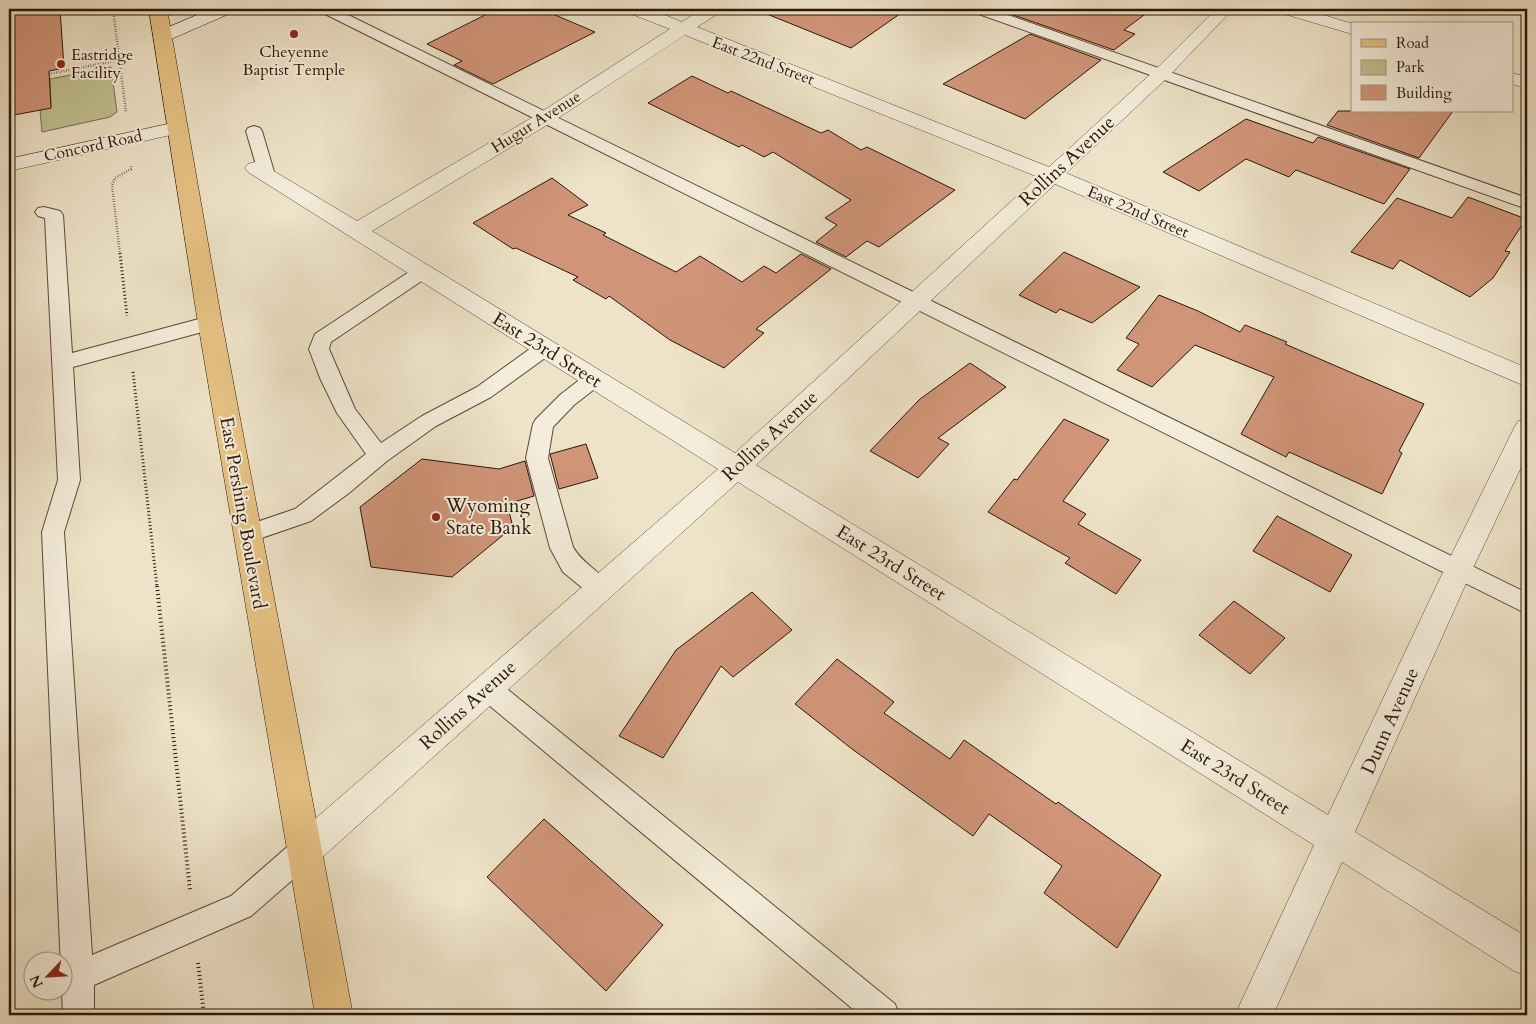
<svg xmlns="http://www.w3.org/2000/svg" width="1536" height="1024" font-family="Cardo,serif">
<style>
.green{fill:#c0c190;stroke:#756c4c}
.building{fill:#d09579;stroke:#2a1608}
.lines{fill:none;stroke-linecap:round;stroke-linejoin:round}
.lane-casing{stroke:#5b4938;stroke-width:2}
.street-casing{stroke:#5b4938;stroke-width:1}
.secondary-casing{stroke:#2a1608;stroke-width:1}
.primary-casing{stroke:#2a1608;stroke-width:1}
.path-far2{stroke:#2a1608;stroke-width:2.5;stroke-dasharray:0.5 2;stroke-linecap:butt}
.path-far1{stroke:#2a1608;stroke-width:3;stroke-dasharray:1 2.5;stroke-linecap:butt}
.path{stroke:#2a1608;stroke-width:4;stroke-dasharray:1 3;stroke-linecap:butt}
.lane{fill:#f4eddb;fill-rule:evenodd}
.street{fill:#f4eddb;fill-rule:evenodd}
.secondary{fill:#f4eddb;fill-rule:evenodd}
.primary{fill:#e7c284;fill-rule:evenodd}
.poi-dot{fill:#8f2418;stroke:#f4eddb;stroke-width:2}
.labels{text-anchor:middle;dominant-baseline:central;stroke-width:4;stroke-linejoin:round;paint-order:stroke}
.far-poi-label{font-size:16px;fill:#2a1608;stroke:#f4eddb}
.far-street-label{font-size:16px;fill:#2a1608;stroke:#f4eddb}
.street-label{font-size:19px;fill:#2a1608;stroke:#f4eddb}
.poi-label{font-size:19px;fill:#2a1608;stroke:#f4eddb;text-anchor:start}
</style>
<rect width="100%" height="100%" fill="#eee3c8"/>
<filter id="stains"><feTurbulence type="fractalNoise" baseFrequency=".004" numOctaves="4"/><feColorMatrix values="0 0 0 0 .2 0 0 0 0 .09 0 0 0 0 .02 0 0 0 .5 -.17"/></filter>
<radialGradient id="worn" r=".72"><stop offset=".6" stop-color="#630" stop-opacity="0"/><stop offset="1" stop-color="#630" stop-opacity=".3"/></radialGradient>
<path class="green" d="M111,67L117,112L110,117L42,132L40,110L51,107L50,79Z"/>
<path class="building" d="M9,9H60L64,68L49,71L51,108L9,116Z
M497,9H541L595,32L493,84L454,65L462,61L427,44Z
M758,9H907L851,48L757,10Z
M996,9H1152L1124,30L1135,34L1114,50Z
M1030,34L1101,60L1025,119L943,84Z
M692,76L728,93L731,91L821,133L828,130L861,150L867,147L955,190L879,247L867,241L846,257L816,242L837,225L825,218L851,200L773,152L764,157L742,145L739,147L648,103Z
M1338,111H1453L1419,158L1327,125Z
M1246,119L1313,143L1318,137L1410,169L1384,204L1296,170L1289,177L1246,159L1199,191L1163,172Z
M552,178L588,205L568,215L606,233L603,235L676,272L700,256L742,282L764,266L776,273L801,254L831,269L756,329L764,333L724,368L670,340L609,296L606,299L573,280L578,277L516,248L513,249L473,223Z
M1468,197L1526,219L1505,251L1510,252L1493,278L1470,297L1400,260L1393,269L1351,252L1397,198L1452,218Z
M1064,252L1140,287L1092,323L1060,309L1056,313L1019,295Z
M1159,295L1198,311L1240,332L1245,325L1287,342L1285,344L1424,404L1399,451L1402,453L1382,494L1289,452L1286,457L1241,434L1274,377L1195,345L1152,387L1117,370L1139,344L1126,338Z
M970,363L1006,387L938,438L949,444L918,478L870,451L920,399Z
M1064,419L1109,440L1063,501L1086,514L1078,524L1141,560L1116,594L1065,563L1070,558L988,512L1014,479L1017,480Z
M586,444L598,478L559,489L550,454Z
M422,459L499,469L525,461L534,496L507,504L513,527L452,577L371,567L360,507Z
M1277,516L1352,555L1330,592L1253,551Z
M752,592L792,630L733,677L721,666L663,758L619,736L676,650Z
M1234,601L1285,638L1250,674L1199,635Z
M837,659L894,702L884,713L950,759L964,740L1056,804L1058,802L1161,875L1117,948L1044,893L1062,866L989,814L973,836L852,749L795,704Z
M544,819L663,925L606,991L487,877Z"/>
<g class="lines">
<g class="lane-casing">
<path id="lane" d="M319,9H336L1527,593V614L321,12Z
M971,9H991L1527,198V209L973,12Z
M254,126L260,128L262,131L275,175L273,179H261L259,175L246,131L248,128Z
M44,207L60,211L63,215L72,353L210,316L217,318L220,323L217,328L73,367L80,480L64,532L92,955L231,896L294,841L304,837L314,841L318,851L314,861L251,916L94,985V1015H63L42,532L58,480L45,218L38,216L35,212L38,208Z
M422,266L429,268L431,272L429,276L331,342L329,349L355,409L381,443L422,416L477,387L538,343L545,341L552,343L555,348L552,353L491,397L436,426L387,461L349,493L311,521L247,543L239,540L236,534L239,528L295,509L366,454L337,413L320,378L309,349L315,334L415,268Z
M594,372L601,374L604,379L601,384L574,405L553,427L548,458L573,547C584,566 602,571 611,588L607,595L599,598L591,595L563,572L550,548L526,458L533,424L536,419L560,395L587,374Z
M487,677L496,680L895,1004L899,1015H860L478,696L474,688L478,680Z"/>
</g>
<g class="street-casing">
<path id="street" d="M627,9H650L682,22L702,9H721L719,13L697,27L1049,167L1155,70L1216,9H1233L1167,78L1066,173L1527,368V387L1055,184L756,465L1328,815L1444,570L1514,428L1518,421L1527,419V455L1472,570L1355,832L1527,937V976L1514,971L1342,862L1273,1015H1235L1314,845L738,482L316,863L304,868L292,863L287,851L292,839L718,469L248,172L245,168L248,164L255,162L262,164L357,221L538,114L670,29L629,13ZM685,35L1038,177L735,453L372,231L552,122Z
M1278,9H1304L1353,24L1352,34L1281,13Z
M1512,73L1527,77V89L1512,84Z
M177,122L184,124L187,128L184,132L9,171V159Z"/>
</g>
<g class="secondary-casing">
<path id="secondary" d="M211,9H234L231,13L169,40L163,41L157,40L154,36L157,32Z"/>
</g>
<g class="primary-casing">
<path id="primary" d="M149,9H167L222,323L353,1015H315L198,323Z"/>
</g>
<path class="path-far2" d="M113,9L126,112
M49,74L119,60
M120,254L112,185L115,178L131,169V166"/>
<path class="path-far1" d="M120,253L127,316
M133,372L157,587"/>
<path class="path" d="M157,586L190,890
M198,963L204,1015"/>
<use href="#lane" class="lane"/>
<use href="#street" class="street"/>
<use href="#secondary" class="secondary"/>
<use href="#primary" class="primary"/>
</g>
<g class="poi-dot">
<circle cx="294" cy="34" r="5"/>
<circle cx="61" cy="64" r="5"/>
<circle cx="436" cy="517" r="5"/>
</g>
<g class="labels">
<g class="far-poi-label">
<text x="294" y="52">Cheyenne<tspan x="294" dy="18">Baptist Temple</tspan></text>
<text x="71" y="55" text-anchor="start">Eastridge<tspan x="71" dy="18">Facility</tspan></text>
</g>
<g class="far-street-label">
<text transform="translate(763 61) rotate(21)">East 22nd Street</text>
<text transform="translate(536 122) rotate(-32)">Hugur Avenue</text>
<text transform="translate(93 146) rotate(-12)">Concord Road</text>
<text transform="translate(1138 212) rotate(23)">East 22nd Street</text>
</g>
<g class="street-label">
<text transform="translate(1067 161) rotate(-43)">Rollins Avenue</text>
<text transform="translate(547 350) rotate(32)">East 23rd Street</text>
<text transform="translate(770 436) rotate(-43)">Rollins Avenue</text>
<text transform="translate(243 513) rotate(80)">East Pershing Boulevard</text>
<text transform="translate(891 563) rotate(32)">East 23rd Street</text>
<text transform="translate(468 705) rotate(-42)">Rollins Avenue</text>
<text transform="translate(1390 721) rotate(-66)">Dunn Avenue</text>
<text transform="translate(1235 777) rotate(32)">East 23rd Street</text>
</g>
<g class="poi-label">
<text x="446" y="506">Wyoming<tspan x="446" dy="22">State Bank</tspan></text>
</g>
</g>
<rect width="1536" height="1024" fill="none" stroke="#eee3c8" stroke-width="30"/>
<rect x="10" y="10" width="1516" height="1004" fill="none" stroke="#2a1608" stroke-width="2.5"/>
<rect x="15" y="15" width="1506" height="994" fill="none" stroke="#2a1608"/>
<rect x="1351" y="22" width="162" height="90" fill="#f4eddb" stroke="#a39787"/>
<rect x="1361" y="39" width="25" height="8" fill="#e7c284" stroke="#a39787"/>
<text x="1396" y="48" font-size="15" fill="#2a1608">Road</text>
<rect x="1361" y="60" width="25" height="15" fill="#c0c190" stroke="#a39787"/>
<text x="1396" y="72" font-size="15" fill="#2a1608">Park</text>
<rect x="1361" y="85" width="25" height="15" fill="#d09579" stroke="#a39787"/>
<text x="1396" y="98" font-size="15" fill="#2a1608">Building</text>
<g transform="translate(48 976) rotate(245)"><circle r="24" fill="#f4eddb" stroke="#a39787"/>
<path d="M0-4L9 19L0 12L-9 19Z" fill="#8f2418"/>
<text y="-8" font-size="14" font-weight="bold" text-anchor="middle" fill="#2a1608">N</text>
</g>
<rect width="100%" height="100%" filter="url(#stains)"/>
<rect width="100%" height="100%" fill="url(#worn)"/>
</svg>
